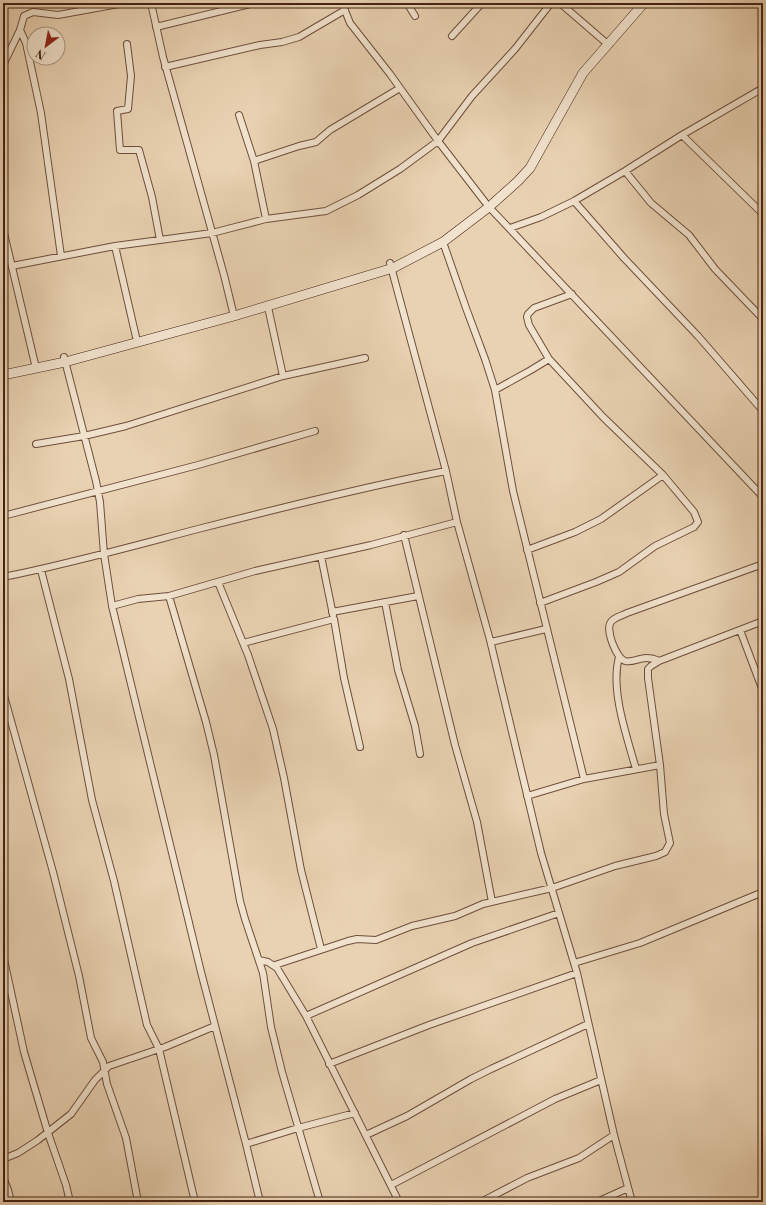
<svg xmlns="http://www.w3.org/2000/svg" width="766" height="1205" font-family="'Libre Bodoni',serif">
<style>
.lines{fill:none;stroke-linecap:round;stroke-linejoin:round}
.street-casing{stroke:#6e4e3c;stroke-width:8}
.secondary-casing{stroke:#452214;stroke-width:10}
.street{stroke:#f1e2cd;stroke-width:6}
.secondary{stroke:#f1e2cd;stroke-width:9}
</style>
<rect width="100%" height="100%" fill="#e9d2b2"/>
<filter id="stains"><feTurbulence type="fractalNoise" baseFrequency=".005" numOctaves="4"/><feColorMatrix values="0 0 0 0 .2 0 0 0 0 .09 0 0 0 0 .02 0 0 0 .5 -.17"/></filter>
<radialGradient id="worn" r=".72"><stop offset=".6" stop-color="#630" stop-opacity="0"/><stop offset="1" stop-color="#630" stop-opacity=".3"/></radialGradient>
<g class="lines">
<g class="street-casing">
<path id="street" d="M151,3L163,57L224,275L233,312
M342,3L350,23L390,74L438,141L485,202
M407,3L415,16
M560,3L604,41
M156,27L254,3
M20,30L26,43L41,113L61,256
M452,36L482,3
M127,44L131,76L128,109L117,111L120,150H139L152,197L160,240
M3,65L20,30L24,16L33,12L58,15L124,3
M165,67L260,45L282,42L299,37L345,10
M239,115L254,161L266,219
M682,135L763,214
M254,161L299,146L316,142L330,130L400,88
M625,171L651,203L689,235L715,269L763,319
M574,201L624,258L698,336L763,411
M489,207L763,497
M510,228L541,217L574,201L625,171L682,135L763,88
M3,229L35,364L33,369
M443,242L466,308L485,359L495,390L513,491L584,779
M115,246L136,337
M390,263L446,471L457,522L490,640L541,853L577,973L614,1135L632,1202
M12,266L115,246L212,233L266,219L326,211L358,195L400,169L438,141L472,96L515,49L551,3
M268,307L283,376
M64,357L96,481L100,502L104,554L112,606L201,972L246,1144L260,1202
M495,390L531,370L549,359
M36,444L84,436L126,426L283,376L365,358
M3,516L198,465L315,431
M404,535L455,745L477,822L492,902
M527,550L575,532L601,519L663,475
M321,556L333,615
M41,570L69,679L92,800L114,881L147,1025L159,1049L195,1202
M3,577C69,564 133,546 198,529C280,508 363,487 446,471
M218,582L248,655L273,729L284,778L301,870L321,949
M169,596L206,722L214,755L240,901L245,919L263,973L271,1027L282,1072L320,1202
M385,602L398,670L415,726L420,754
M540,603L596,582L619,572L655,546L694,527L698,522L694,512L663,475L603,417L549,359L529,325L527,317L528,314L534,308L572,294
M112,606L138,599L169,596L255,571L371,545L457,522
M332,612L418,596
M740,630L763,691
M491,642L546,629
M243,643L334,619L344,678L360,747
M619,657C610,690 627,737 636,769
M659,661C655,659 651,658 646,658C640,658 631,663 625,661C616,658 605,629 611,622C614,617 622,616 627,613L763,564
M3,692L53,872L79,976L91,1038L103,1062L107,1084L126,1138L138,1202
M527,796L584,779L660,765
M3,955L24,1052L48,1133L66,1185L70,1202
M259,960L268,962L277,968L306,1016L399,1202
M574,963L640,943L763,892
M275,965L348,941L357,939L376,940L412,926L455,916L483,904L552,888L615,866L656,856L665,852L670,843L664,814L660,765L648,678V669L651,666L659,661L763,621
M306,1016L472,943L559,913
M329,1064L429,1025L577,973
M366,1135L407,1116L471,1079L491,1069L588,1024
M246,1144L298,1128L355,1113
M3,1159L18,1153L38,1140L71,1114L95,1080L109,1066L165,1047L215,1026
M3,1177L8,1190L11,1202
M391,1185L555,1099L601,1080
M481,1202L527,1178L579,1158L614,1135
M597,1202L628,1188"/>
</g>
<g class="secondary-casing">
<path id="secondary" d="M3,375L65,362L234,316L393,268L443,242L489,207L518,181L530,168L583,73L644,3"/>
</g>
<use href="#street" class="street"/>
<use href="#secondary" class="secondary"/>
</g>
<rect width="766" height="1205" fill="none" stroke="#e9d2b2" stroke-width="16"/>
<rect x="4" y="4" width="758" height="1197" fill="none" stroke="#452214" stroke-width="2"/>
<rect x="8" y="8" width="750" height="1189" fill="none" stroke="#452214"/>
<g transform="translate(46 46) rotate(212)"><circle r="19" fill="#f1e2cd" stroke="#ac9583"/>
<path d="M0-3L7 15L0 10L-7 15Z" fill="#8f2418"/>
<text y="-6" font-size="11" font-weight="bold" text-anchor="middle" fill="#452214">N</text>
</g>
<rect width="100%" height="100%" filter="url(#stains)"/>
<rect width="100%" height="100%" fill="url(#worn)"/>
</svg>
